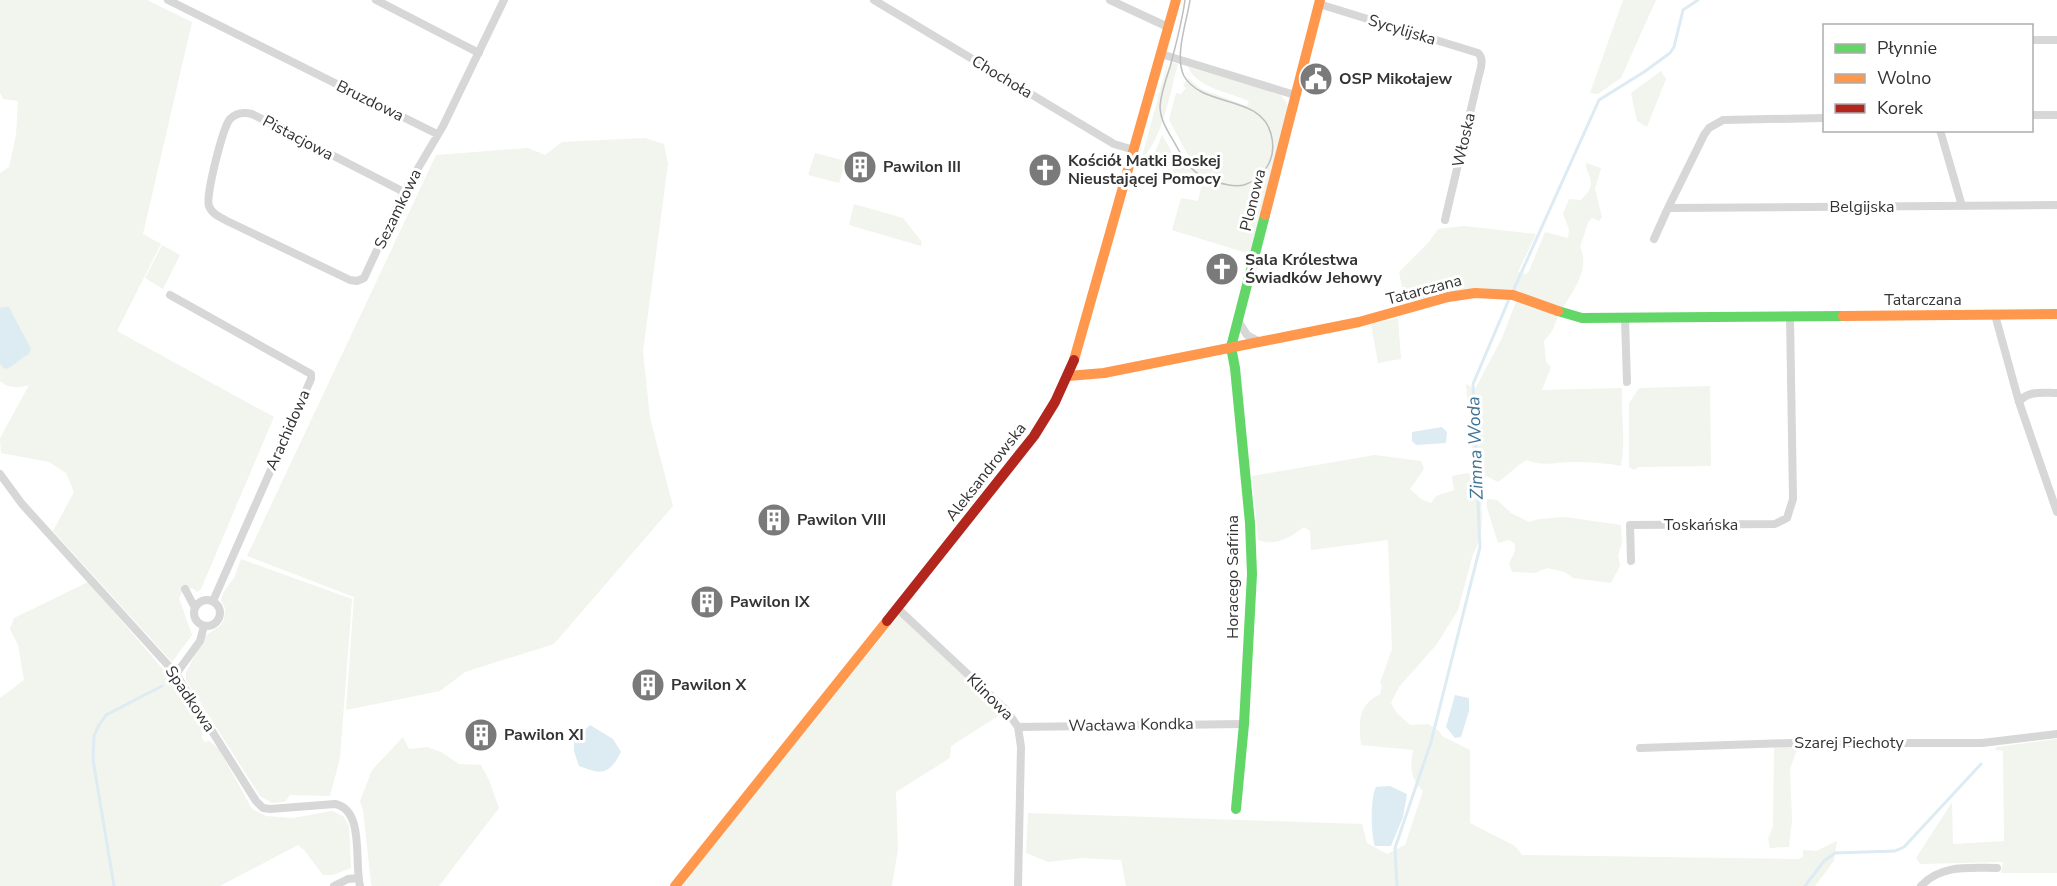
<svg xmlns="http://www.w3.org/2000/svg" width="2057" height="886" font-family="'Nunito Sans',sans-serif">
<style>
.green{fill:#f1f5ed}
.water{fill:#ddebf3}
.lines{fill:none;stroke-linecap:round;stroke-linejoin:round}
.stream{stroke:#ddebf3;stroke-width:3}
.street{stroke:#d7d7d7;stroke-width:8}
.fast{stroke:#63d668;stroke-width:10}
.slow{stroke:#ff974d;stroke-width:10}
.jam{stroke:#b3261e;stroke-width:10}
.tram{stroke:#bebebe;stroke-width:1.5}
.labels{text-anchor:middle;dominant-baseline:central;stroke-width:6;stroke-linejoin:round;paint-order:stroke}
.street-label{font-size:16px;fill:#333;stroke:#fff}
.poi-label{font-size:16px;font-weight:bold;fill:#333;stroke:#fff;text-anchor:start}
.water-label{font-size:18px;font-style:italic;fill:#3f7597;stroke:#fff}
</style>
<rect width="100%" height="100%" fill="#fff"/>
<path class="green" d="M0,0H147L192,22L143,234L161,244L117,331L274,417L201,589L197,592L192,588L182,592L179,598L192,635L172,662L53,531L74,492L66,473L49,462L1,453L0,438L29,385C19,388 9,389 0,381V173L9,167L16,135L18,101L3,99L0,93Z
M1623,0H1656L1621,78L1598,94L1590,93Z
M1168,61L1166,76L1170,62L1178,64C1169,95 1164,136 1141,160Z
M1188,67L1280,94L1287,103L1288,110L1250,254L1172,230L1181,198L1198,201L1202,183L1172,176L1176,159L1155,152L1162,135L1181,167L1185,165L1186,159L1189,157L1169,120L1176,93L1181,94L1186,88L1183,86L1188,78L1201,89L1247,106L1249,101C1229,92 1198,89 1188,67Z
M1661,71L1666,79L1647,127L1637,121L1631,93Z
M645,138L664,144L668,164L643,351L650,418L673,506L554,644L465,672L440,691L346,710L354,597L247,556L436,155L528,148L545,155L562,142Z
M815,153L846,161L839,183L808,175Z
M1586,163L1601,168L1595,189L1602,217L1599,221L1592,218L1588,223L1580,247C1592,272 1568,296 1558,317C1552,330 1555,329 1544,341L1546,362L1551,367L1542,390L1622,388C1621,414 1626,441 1621,466C1607,463 1589,462 1574,462C1558,462 1542,467 1527,460C1515,466 1509,475 1498,482L1486,476L1480,482C1481,504 1486,534 1473,554L1458,610L1437,644L1399,687L1391,703L1396,712L1410,725L1428,724L1439,731L1442,736L1470,750V823L1515,846L1522,855L1798,859L1803,857V850L1816,851L1837,841L1834,861L1815,886H1126L1121,860L1082,858L1048,862L1026,853L1028,813L1362,824L1367,843L1387,854L1405,845L1423,791C1410,778 1410,767 1413,750L1361,745C1359,722 1357,706 1380,694L1382,685L1380,683L1392,649L1388,540L1311,550L1310,531L1304,527C1291,537 1275,547 1258,540L1252,476L1375,455L1421,461L1424,469L1410,489L1421,499L1431,503L1436,496L1454,490L1452,476L1468,473L1479,481L1477,452L1472,448L1466,384L1475,389L1502,338L1520,291L1476,289L1406,306L1399,272L1428,243L1438,229L1464,226L1536,234L1518,272L1526,274L1529,271L1545,232L1568,238L1569,229L1563,214L1569,199L1581,200C1583,197 1589,192 1590,188C1594,178 1585,172 1586,163Z
M854,204L903,218L922,242L921,246L849,225Z
M162,245L180,255L163,289L145,278Z
M1398,318L1401,359L1378,363L1371,324Z
M1710,386L1711,466L1639,467L1634,470L1629,467V403L1639,388Z
M1487,499L1497,500L1511,513L1529,522L1539,519L1565,517L1621,525L1622,543L1618,555L1620,566L1611,583L1573,578L1565,572L1547,568L1535,573L1512,572L1509,564L1515,551V544L1509,540L1498,543L1487,508Z
M241,559L352,599L340,758L330,796L290,795L285,802L272,803L260,796L186,680V672L205,636L221,625L224,620L225,608L221,600L223,593L234,578Z
M88,582L174,682L202,726V738L205,742L209,741L219,749L252,809L266,816L292,818L332,811L343,816L349,826L351,868L333,875H323L304,850L298,845L220,886H0V698L24,680L18,645L10,629L14,618Z
M899,615L1003,713L951,746L950,758L896,792L898,849L892,886H681Z
M403,737L409,749L427,747L441,752L459,764L481,765L489,780L499,808L439,886H372L371,883L363,810L360,801L372,770Z
M2057,739V873H2001L2003,862L1920,864L1916,858L1952,802L1953,844L2004,841L2003,751L1995,750L1996,747Z
M1798,746L1790,769L1792,820L1789,847L1770,848L1768,839L1773,826L1774,747Z"/>
<path class="water" d="M3,307H9L31,349L29,354C20,358 14,367 5,369L0,364V308Z
M1442,427L1447,432L1446,443L1416,445L1412,441V432Z
M1455,695L1469,698V711L1461,737L1455,738L1446,727Z
M590,725L613,739L621,752C609,775 602,775 579,766L574,751V740Z
M1390,786L1407,794L1403,817L1391,846H1375C1371,835 1370,797 1376,787Z"/>
<g class="lines">
<path class="stream" d="M1513,291L1599,100L1644,72L1670,53L1674,47L1683,10L1698,0
M114,886L93,760L94,736L99,725L106,715L162,686
M1397,886L1395,848L1431,742L1480,547L1473,384L1510,297
M1805,886L1824,861L1835,853L1895,851L1904,847L1981,764"/>
<path class="street" d="M168,0L437,134
M376,0L479,53
M874,0L1114,144L1134,150
M1110,0L1168,27
M1319,4L1478,53C1485,59 1480,70 1478,79L1445,220
M2032,40H2057
M1161,54L1295,95
M2032,115H2057
M1824,118L1723,120L1709,128L1704,135L1668,208L2057,205
M1940,130L1962,206
M404,192L252,114C244,112 236,113 230,119C223,127 205,197 209,206C212,214 220,217 227,221L350,280L357,281L364,278L404,192L443,126L504,0
M1654,239L1668,208
M170,295L311,374V379L213,601
M1995,315L2019,402L2057,512
M1625,319L1627,382
M1238,321L1247,335L1258,341
M2019,402C2028,390 2043,393 2057,393
M0,474L22,504L176,674L256,801L263,808L270,809L335,804C365,810 354,862 360,886
M1631,561L1630,525L1775,524L1787,518L1793,499L1790,316
M185,589L195,608
M194 613a13 13 0 1 1 26 0a13 13 0 1 1-26 0Z
M897,608L1006,710L1018,727L1021,747L1018,886
M176,674L200,641L204,626
M1018,727L1244,724
M1640,748L1791,743H1982L2057,734
M334,886L348,879L358,878
M1921,886C1941,864 1970,868 1997,868"/>
<path class="fast" d="M1558,311L1582,318L1843,316
M1236,809L1244,724L1252,574L1250,523L1235,368L1231,347L1265,215"/>
<path class="slow" d="M1265,215L1320,0
M1843,316L2057,314
M1074,360L1176,0
M1068,376L1104,373L1359,322L1448,297L1475,293L1513,295L1558,311
M675,886L887,621"/>
<path class="jam" d="M887,621L1034,436L1055,402L1074,360"/>
<path class="tram" d="M1185,0C1182,23 1176,44 1170,67C1166,79 1161,93 1160,106C1160,119 1167,130 1173,140C1185,162 1191,175 1217,182C1226,185 1235,187 1244,185C1254,182 1263,175 1268,165C1273,156 1274,145 1271,134C1261,94 1202,108 1184,76C1174,56 1187,21 1190,0"/>
</g>
<defs>
<g id="civic-disc" transform="scale(1.725)"><circle r="9.5" fill="#7a7a7a" stroke="#fff"/><path d="M-.6-6.5H3V-4.5H.6V-3L4-1V1h2V6H-6V1h2V-1L-.6-3ZM-1.2 2.5V6h2.4V2.5Z" fill="#fff"/></g>
<g id="building-disc" transform="scale(1.725)"><circle r="9.5" fill="#7a7a7a" stroke="#fff"/><path d="M-4-6H4V6H1V3H-1V6H-4ZM-2.5-4.3h1.7v1.8h-1.7ZM.8-4.3h1.7v1.8H.8ZM-2.5-1h1.7V.8h-1.7ZM.8-1h1.7V.8H.8Z" fill="#fff"/></g>
<g id="church-disc" transform="scale(1.725)"><circle r="9.5" fill="#7a7a7a" stroke="#fff"/><path d="M-1.2-6h2.4v3.5h3.3v2.4h-3.3V6h-2.4V-.1h-3.3v-2.4h3.3Z" fill="#fff"/></g>
</defs>
<g fill-rule="evenodd">
<use href="#civic-disc" x="1316" y="79"/>
<use href="#building-disc" x="860" y="167"/>
<use href="#church-disc" x="1045" y="170"/>
<use href="#church-disc" x="1222" y="269"/>
<use href="#building-disc" x="774" y="520"/>
<use href="#building-disc" x="707" y="602"/>
<use href="#building-disc" x="648" y="685"/>
<use href="#building-disc" x="481" y="735"/>
</g>
<g class="labels">
<g class="street-label">
<text transform="translate(1402 30) rotate(17)">Sycylijska</text>
<text transform="translate(1002 77) rotate(31)">Chochoła</text>
<text transform="translate(370 101) rotate(26)">Bruzdowa</text>
<text transform="translate(298 138) rotate(28)">Pistacjowa</text>
<text transform="translate(1464 140) rotate(-77)">Włoska</text>
<text transform="translate(1253 200) rotate(-76)">Plonowa</text>
<text x="1862" y="207">Belgijska</text>
<text transform="translate(398 209) rotate(-64)">Sezamkowa</text>
<text transform="translate(1424 290) rotate(-15)">Tatarczana</text>
<text x="1923" y="300">Tatarczana</text>
<text transform="translate(288 430) rotate(-66)">Arachidowa</text>
<text transform="translate(986 472) rotate(-52)">Aleksandrowska</text>
<text x="1701" y="525">Toskańska</text>
<text transform="translate(1233 577) rotate(-90)">Horacego Safrina</text>
<text transform="translate(990 697) rotate(45)">Klinowa</text>
<text transform="translate(190 699) rotate(56)">Spadkowa</text>
<text transform="translate(1131 725) rotate(-1)">Wacława Kondka</text>
<text x="1849" y="743">Szarej Piechoty</text>
</g>
<g class="poi-label">
<text x="1339" y="79">OSP Mikołajew</text>
<text x="1068" y="161">Kościół Matki Boskej<tspan x="1068" dy="18">Nieustającej Pomocy</tspan></text>
<text x="883" y="167">Pawilon III</text>
<text x="1245" y="260">Sala Królestwa<tspan x="1245" dy="18">Świadków Jehowy</tspan></text>
<text x="797" y="520">Pawilon VIII</text>
<text x="730" y="602">Pawilon IX</text>
<text x="671" y="685">Pawilon X</text>
<text x="504" y="735">Pawilon XI</text>
</g>
<g class="water-label">
<text transform="translate(1475 448) rotate(-92)">Zimna Woda</text>
</g>
</g>
<rect x="1823" y="24" width="210" height="108" fill="#ffffff" stroke="#adadad" stroke-width="1.5"/>
<rect x="1835" y="44" width="30" height="9" fill="#63d668" stroke="#adadad" stroke-width="1.5"/>
<text x="1877" y="54" font-size="18" fill="#333333">Płynnie</text>
<rect x="1835" y="74" width="30" height="9" fill="#ff974d" stroke="#adadad" stroke-width="1.5"/>
<text x="1877" y="84" font-size="18" fill="#333333">Wolno</text>
<rect x="1835" y="104" width="30" height="9" fill="#b3261e" stroke="#adadad" stroke-width="1.5"/>
<text x="1877" y="114" font-size="18" fill="#333333">Korek</text>
</svg>
